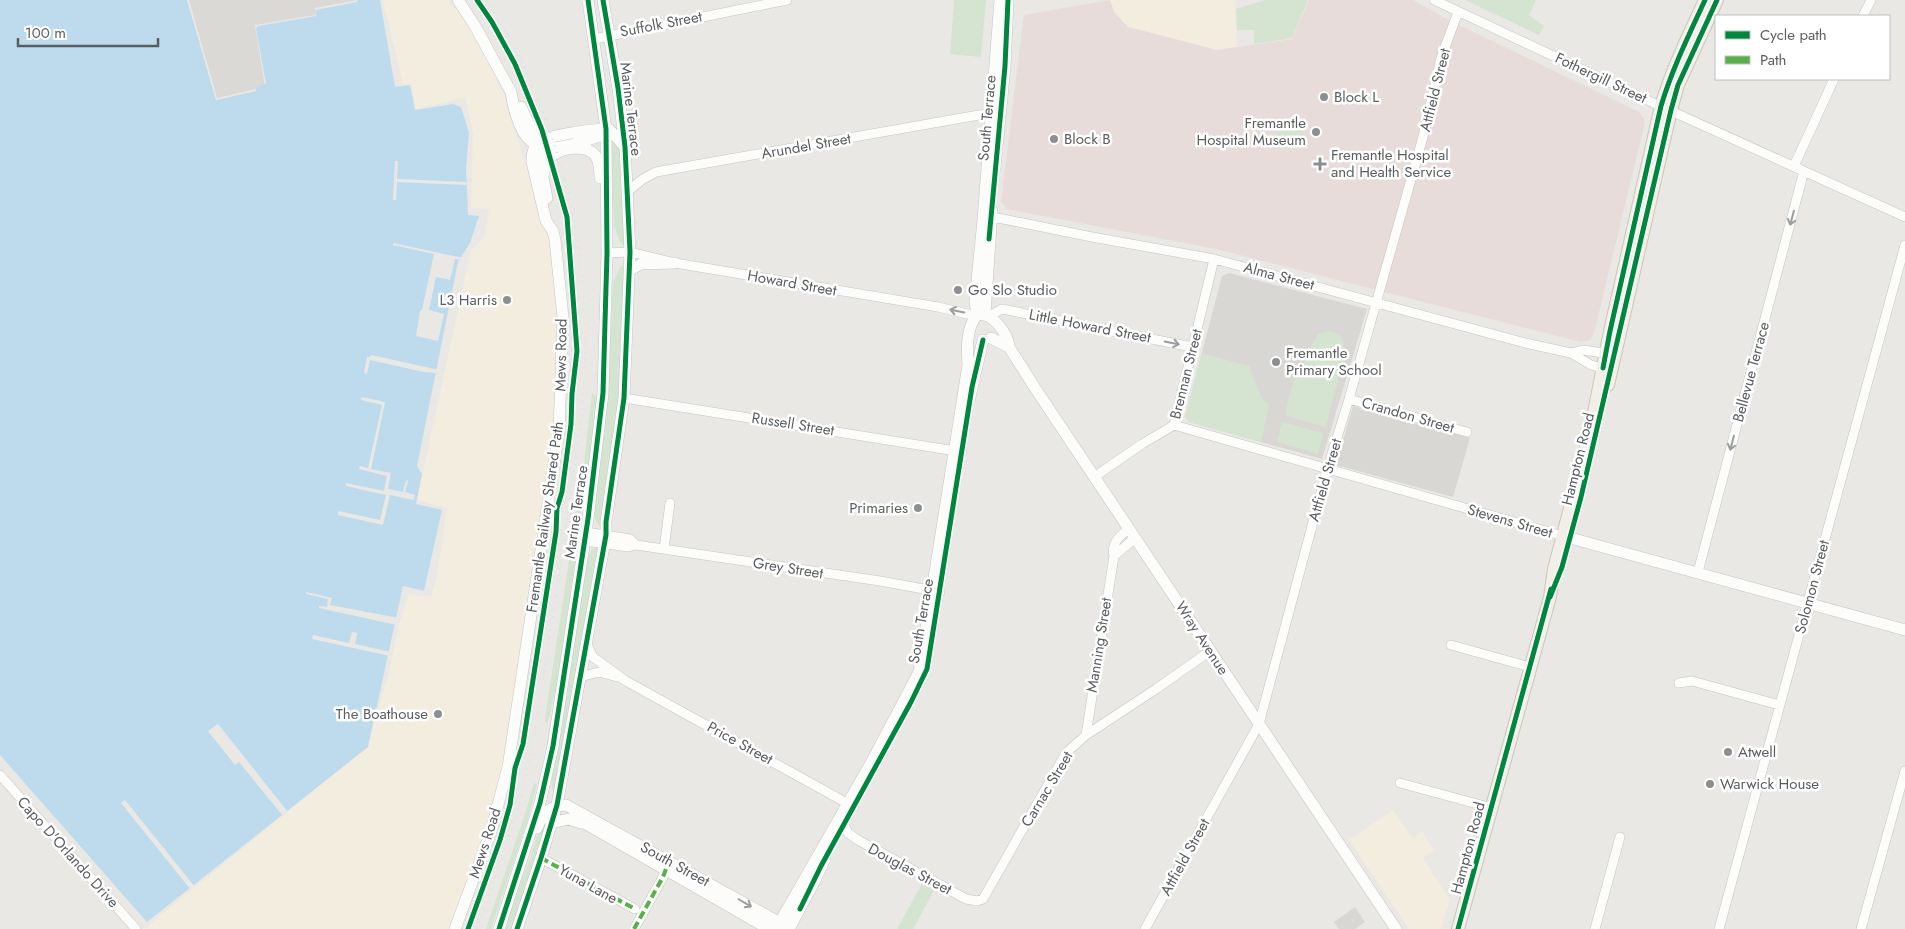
<svg xmlns="http://www.w3.org/2000/svg" width="1905" height="929" font-family="Jost,sans-serif">
<style>
.commercial{fill:#f2edde}
.industrial{fill:#dad9d6}
.education{fill:#d9d7d3}
.medical{fill:#e8dcda}
.green{fill:#d4e4d1}
.water{fill:#bedbee}
.pier{fill:#e9e8e4}
.lines{fill:none;stroke-linecap:round;stroke-linejoin:round}
.street-casing{stroke:#c4c4c4;stroke-width:10}
.secondary-casing{stroke:#c5c5c5;stroke-width:12}
.primary-casing{stroke:#cec6b5;stroke-width:14}
.street{stroke:#fcfcfb;stroke-width:9}
.secondary{stroke:#fcfcfb;stroke-width:11}
.primary{stroke:#f1efe7;stroke-width:12}
.rail{stroke:#e0e1e1;stroke-width:2.5;stroke-dasharray:1 6;stroke-linecap:butt}
.quiet{stroke:#58b04a;stroke-width:4;stroke-dasharray:8 4;stroke-linecap:butt}
.cycleway-casing{stroke:#fff;stroke-width:8}
.cycleway{stroke:#00873e;stroke-width:5}
.oneway{stroke:#9b9d9f}
.poi-dot{fill:#8d8e8f;stroke:#fff;stroke-width:2}
.labels{text-anchor:middle;dominant-baseline:central;stroke-width:5;stroke-linejoin:round;paint-order:stroke}
.street-label{font-size:15px;fill:#5b5e61;stroke:#fff}
.poi-label{font-size:15px;fill:#5b5e61;stroke:#fff;text-anchor:start}
</style>
<rect width="100%" height="100%" fill="#e9e8e4"/>
<path class="commercial" d="M383,0H448L473,31L503,92L549,239L566,401L557,489L510,783L462,929H144L362,751L366,744L388,677L398,629L408,594L431,597L437,576L447,508L417,500L471,250L484,238L489,209L471,208L473,133L465,98L416,109L411,84H403Z
M1110,0H1235L1237,47L1217,50L1128,27L1114,12Z
M1393,810L1413,839L1422,832L1434,850L1423,858L1450,900L1441,929H1409L1349,840Z"/>
<path class="industrial" d="M189,0H358L315,8V15L255,25L265,87L217,98Z"/>
<path class="education" d="M1229,273L1367,309L1322,459L1189,422L1185,417L1222,276Z
M1353,406L1470,438L1453,497L1336,465Z
M1355,907L1365,922L1355,929H1339L1334,922Z"/>
<path class="medical" d="M1110,0L1114,12L1128,27L1217,50L1292,39L1309,0H1413L1443,17L1639,112L1644,119V127L1594,333L1590,340L1581,342L1216,249L1007,209L1001,201L1024,15Z"/>
<path class="green" d="M954,0H986L981,57L950,54Z
M1265,0H1308L1292,38L1254,44V30H1237L1236,9Z
M1465,0H1536L1529,15L1544,26L1539,35Z
M1285,121L1304,124L1300,140L1289,145L1275,144L1277,131Z
M611,139L616,143L620,152L625,247L620,242L614,226Z
M622,266L624,267L620,393L601,526H599C589,515 596,491 598,478C609,413 610,348 613,283L620,267Z
M1330,331L1340,335L1344,343L1343,358L1326,427L1286,416C1288,386 1304,359 1318,334Z
M1202,353L1249,366L1262,399L1269,404L1261,442L1189,422L1185,417Z
M592,393L597,397L585,497L586,500L580,498Z
M1282,422L1323,433L1318,454L1277,442Z
M578,502H582L579,521L581,522L556,689C552,699 551,715 547,723L545,722L546,712Z
M595,548L598,549L554,793L552,788L551,775L587,559L592,549Z
M534,783L537,784L528,819L491,929H486L524,817Z
M549,814L515,929H502L530,859L540,826Z
M924,880L936,887L913,929H897Z"/>
<path class="water" d="M0,0H187L216,100L256,91L257,86L266,84L256,28L258,26L316,16L315,10L357,2L358,0H380L395,87L410,85L415,110L453,104L461,107L469,133L466,169L468,215L479,216L470,243L458,262L417,466L422,474L416,504L442,510L424,591L403,586L368,747L147,922L0,755Z"/>
<path class="pier" d="M395,161H398L397,179L466,182V185L397,182L396,200H393Z
M393,243L463,258L462,260L455,259L450,280L436,277L429,310L444,314L438,341L416,336L420,311L422,310L434,254L393,245Z
M371,355L439,370L438,373L424,372L370,360L367,374L364,373L367,357H370Z
M362,397L385,402L371,469L391,473L388,489L403,492L406,480L408,481L405,492L415,495L414,500L390,495L383,525L338,515V511L380,520L386,495L346,486V483L384,491L387,476L359,469L360,466L368,468L382,405L361,400Z
M306,592L332,598L330,605L399,618L397,625L319,608V606L327,607L328,599L306,594Z
M352,632L357,633L355,644L391,652L390,656L312,639L313,635L349,643Z
M218,724L288,812L283,816L239,762L235,765L208,731Z
M125,800L195,887L191,890L121,803Z"/>
<g class="lines">
<g class="street-casing">
<path id="street" d="M1434,0L1649,101L1905,217
M1863,16L1871,0
M594,39L787,0
M1794,166L1834,79
M627,192L643,179L656,172L979,115L992,114
M987,217L1003,219L1092,237L1214,259L1525,343L1571,353L1591,365L1607,369
M607,253L630,252L675,263L938,307L976,316
M989,316L1002,309L1192,347
M1571,353L1583,350L1610,354
M624,398L962,452
M1349,399L1467,432
M1174,425L1563,536
M1094,477L1142,444L1174,425L1214,259
M586,532L630,539L636,545
M585,541L628,547L636,545L880,581L940,592
M664,549L670,503
M1114,556L1135,538
M1698,572L1804,171
M586,643L593,657L626,681L854,807
M1451,645L1530,667
M580,677L599,672L617,677
M1679,683L1692,681L1779,705
M1086,735L1114,556C1111,543 1119,537 1128,529
M0,775L136,929
M1400,783L1492,808
M844,825L848,833L858,840L966,899L977,901L983,899L1066,753L1086,735L1156,689L1210,651
M541,858L635,909
M634,929L663,877L667,864
M1145,929L1259,724L1327,470L1349,399L1423,137L1441,58L1458,12
M1595,929L1620,837
M1719,929L1905,245
M1861,929L1905,771"/>
</g>
<g class="secondary-casing">
<path id="secondary" d="M458,0L475,26L511,92C514,112 522,146 547,148C555,149 565,146 574,144C587,140 599,138 610,130
M521,107L528,122L537,136L540,146L542,173L547,198
M995,168L1005,66L1008,2
M544,173C545,166 547,159 553,155C563,148 586,144 595,155C599,161 600,170 600,178
M630,270L641,264L675,263
M985,314L992,211
M977,315C992,311 1008,334 1009,347L1035,388L1396,929
M977,315L975,301L983,220L1000,0
M991,338L1009,347
M970,397L983,340
M1563,536L1905,630
M574,817L769,929
M551,823L569,819L581,823
M537,828C542,814 551,805 566,805L784,925
M455,929L491,831L508,767L559,431L563,317L555,240L553,231L546,221L532,162C532,155 533,146 540,141C548,136 601,127 610,130L624,146
M499,929L540,803L553,746L588,519L603,393L607,253L606,129L588,0
M517,929L541,858L557,805L606,535V522L624,398L630,252L625,147L618,88L603,0
M776,929L871,763L919,672L968,365C967,349 966,328 977,315
M789,929L812,886L825,859"/>
</g>
<g class="primary-casing">
<path id="primary" d="M1608,385L1671,110L1678,85L1717,0
M1458,929L1550,597L1554,569L1591,428L1610,331L1661,106C1672,69 1689,35 1705,0"/>
</g>
<use href="#street" class="street"/>
<use href="#secondary" class="secondary"/>
<use href="#primary" class="primary"/>
<path class="rail" d="M477,929L519,806L527,771C541,701 551,630 561,558C567,519 573,480 578,440C581,415 585,390 585,364C588,232 557,113 487,0"/>
<path class="quiet" d="M541,858L635,909
M634,929L663,877L669,861"/>
<g class="cycleway-casing">
<path id="cycleway" d="M989,239L1005,66L1008,0
M1603,368L1610,331L1661,106C1672,69 1689,35 1705,0
M1550,597L1562,567L1581,497L1671,110L1678,85L1717,0
M800,909L821,866L911,702L927,669L972,387L983,340
M468,929L500,840L510,805L515,768L523,744L556,532L557,508L562,492L571,424L572,394L577,351L567,217L542,130L515,64L492,22L477,0
M499,929L540,803L553,746L588,519L603,393L607,253L606,129L588,0
M517,929L541,858L557,805L606,535V522L624,398L630,252L625,147L618,88L603,0
M1458,929L1551,589"/>
</g>
<use href="#cycleway" class="cycleway"/>
</g>
<defs><path id="oneway-shaft" d="M-6 0H5M1.5-3L5.5 0L1.5 3" fill="none" stroke-width="1.6" stroke-linecap="round" stroke-linejoin="round" transform="scale(1.25)"/></defs>
<g class="oneway">
<use href="#oneway-shaft" transform="translate(1792 218) rotate(105)"/>
<use href="#oneway-shaft" transform="translate(957 311) rotate(-168)"/>
<use href="#oneway-shaft" transform="translate(1172 343) rotate(12)"/>
<use href="#oneway-shaft" transform="translate(1732 443) rotate(105)"/>
<use href="#oneway-shaft" transform="translate(745 903) rotate(30)"/>
</g>
<g class="poi-dot">
<circle cx="1324" cy="97" r="5"/>
<circle cx="1316" cy="132" r="5"/>
<circle cx="1054" cy="139" r="5"/>
<path d="M1317.5 156.5h5v5h5v5h-5v5h-5v-5h-5v-5h5z"/>
<circle cx="958" cy="290" r="5"/>
<circle cx="507" cy="300" r="5"/>
<circle cx="1276" cy="362" r="5"/>
<circle cx="918" cy="508" r="5"/>
<circle cx="438" cy="714" r="5"/>
<circle cx="1728" cy="752" r="5"/>
<circle cx="1710" cy="784" r="5"/>
</g>
<g class="labels">
<g class="street-label">
<text transform="translate(661 24) rotate(-11)">Suffolk Street</text>
<text transform="translate(1601 78) rotate(25)">Fothergill Street</text>
<text transform="translate(1435 90) rotate(-76)">Attfield Street</text>
<text transform="translate(631 109) rotate(83)">Marine Terrace</text>
<text transform="translate(987 118) rotate(-85)">South Terrace</text>
<text transform="translate(806 146) rotate(-10)">Arundel Street</text>
<text transform="translate(1279 276) rotate(15)">Alma Street</text>
<text transform="translate(792 283) rotate(10)">Howard Street</text>
<text transform="translate(1090 326) rotate(11)">Little Howard Street</text>
<text transform="translate(561 355) rotate(-89)">Mews Road</text>
<text transform="translate(1751 372) rotate(-75)">Bellevue Terrace</text>
<text transform="translate(1186 374) rotate(-76)">Brennan Street</text>
<text transform="translate(1408 415) rotate(16)">Crandon Street</text>
<text transform="translate(793 424) rotate(9)">Russell Street</text>
<text transform="translate(1578 459) rotate(-76)">Hampton Road</text>
<text transform="translate(1325 480) rotate(-74)">Attfield Street</text>
<text transform="translate(576 512) rotate(-82)">Marine Terrace</text>
<text transform="translate(545 517) rotate(-82)">Fremantle Railway Shared Path</text>
<text transform="translate(1510 521) rotate(16)">Stevens Street</text>
<text transform="translate(788 568) rotate(9)">Grey Street</text>
<text transform="translate(1812 587) rotate(-75)">Solomon Street</text>
<text transform="translate(921 621) rotate(-80)">South Terrace</text>
<text transform="translate(1202 638) rotate(57)">Wray Avenue</text>
<text transform="translate(1099 645) rotate(-81)">Manning Street</text>
<text transform="translate(740 743) rotate(29)">Price Street</text>
<text transform="translate(1047 789) rotate(-59)">Carnac Street</text>
<text transform="translate(485 843) rotate(-72)">Mews Road</text>
<text transform="translate(1468 848) rotate(-75)">Hampton Road</text>
<text transform="translate(68 852) rotate(48)">Capo D'Orlando Drive</text>
<text transform="translate(1185 857) rotate(-61)">Attfield Street</text>
<text transform="translate(675 864) rotate(29)">South Street</text>
<text transform="translate(910 869) rotate(28)">Douglas Street</text>
<text transform="translate(588 884) rotate(29)">Yuna Lane</text>
</g>
<g class="poi-label">
<text x="1334" y="97">Block L</text>
<text x="1306" y="123" text-anchor="end">Fremantle<tspan x="1306" dy="17">Hospital Museum</tspan></text>
<text x="1064" y="139">Block B</text>
<text x="1331" y="155">Fremantle Hospital<tspan x="1331" dy="17">and Health Service</tspan></text>
<text x="968" y="290">Go Slo Studio</text>
<text x="497" y="300" text-anchor="end">L3 Harris</text>
<text x="1286" y="353">Fremantle<tspan x="1286" dy="17">Primary School</tspan></text>
<text x="908" y="508" text-anchor="end">Primaries</text>
<text x="428" y="714" text-anchor="end">The Boathouse</text>
<text x="1738" y="752">Atwell</text>
<text x="1720" y="784">Warwick House</text>
</g>
</g>
<rect x="1715" y="15" width="175" height="65" fill="#ffffff" stroke="#bdbfc0"/>
<rect x="1725" y="31" width="25" height="8" fill="#00873e" stroke="#bdbfc0"/>
<text x="1760" y="40" font-size="15" fill="#5b5e61">Cycle path</text>
<rect x="1725" y="56" width="25" height="8" fill="#58b04a" stroke="#bdbfc0"/>
<text x="1760" y="65" font-size="15" fill="#5b5e61">Path</text>
<path d="M18 38v8h140v-8" fill="none" stroke="#5b5e61" stroke-width="2.5"/>
<text x="25" y="38" font-size="15" fill="#5b5e61" stroke="#ffffff" stroke-width="4" paint-order="stroke">100 m</text>
</svg>
